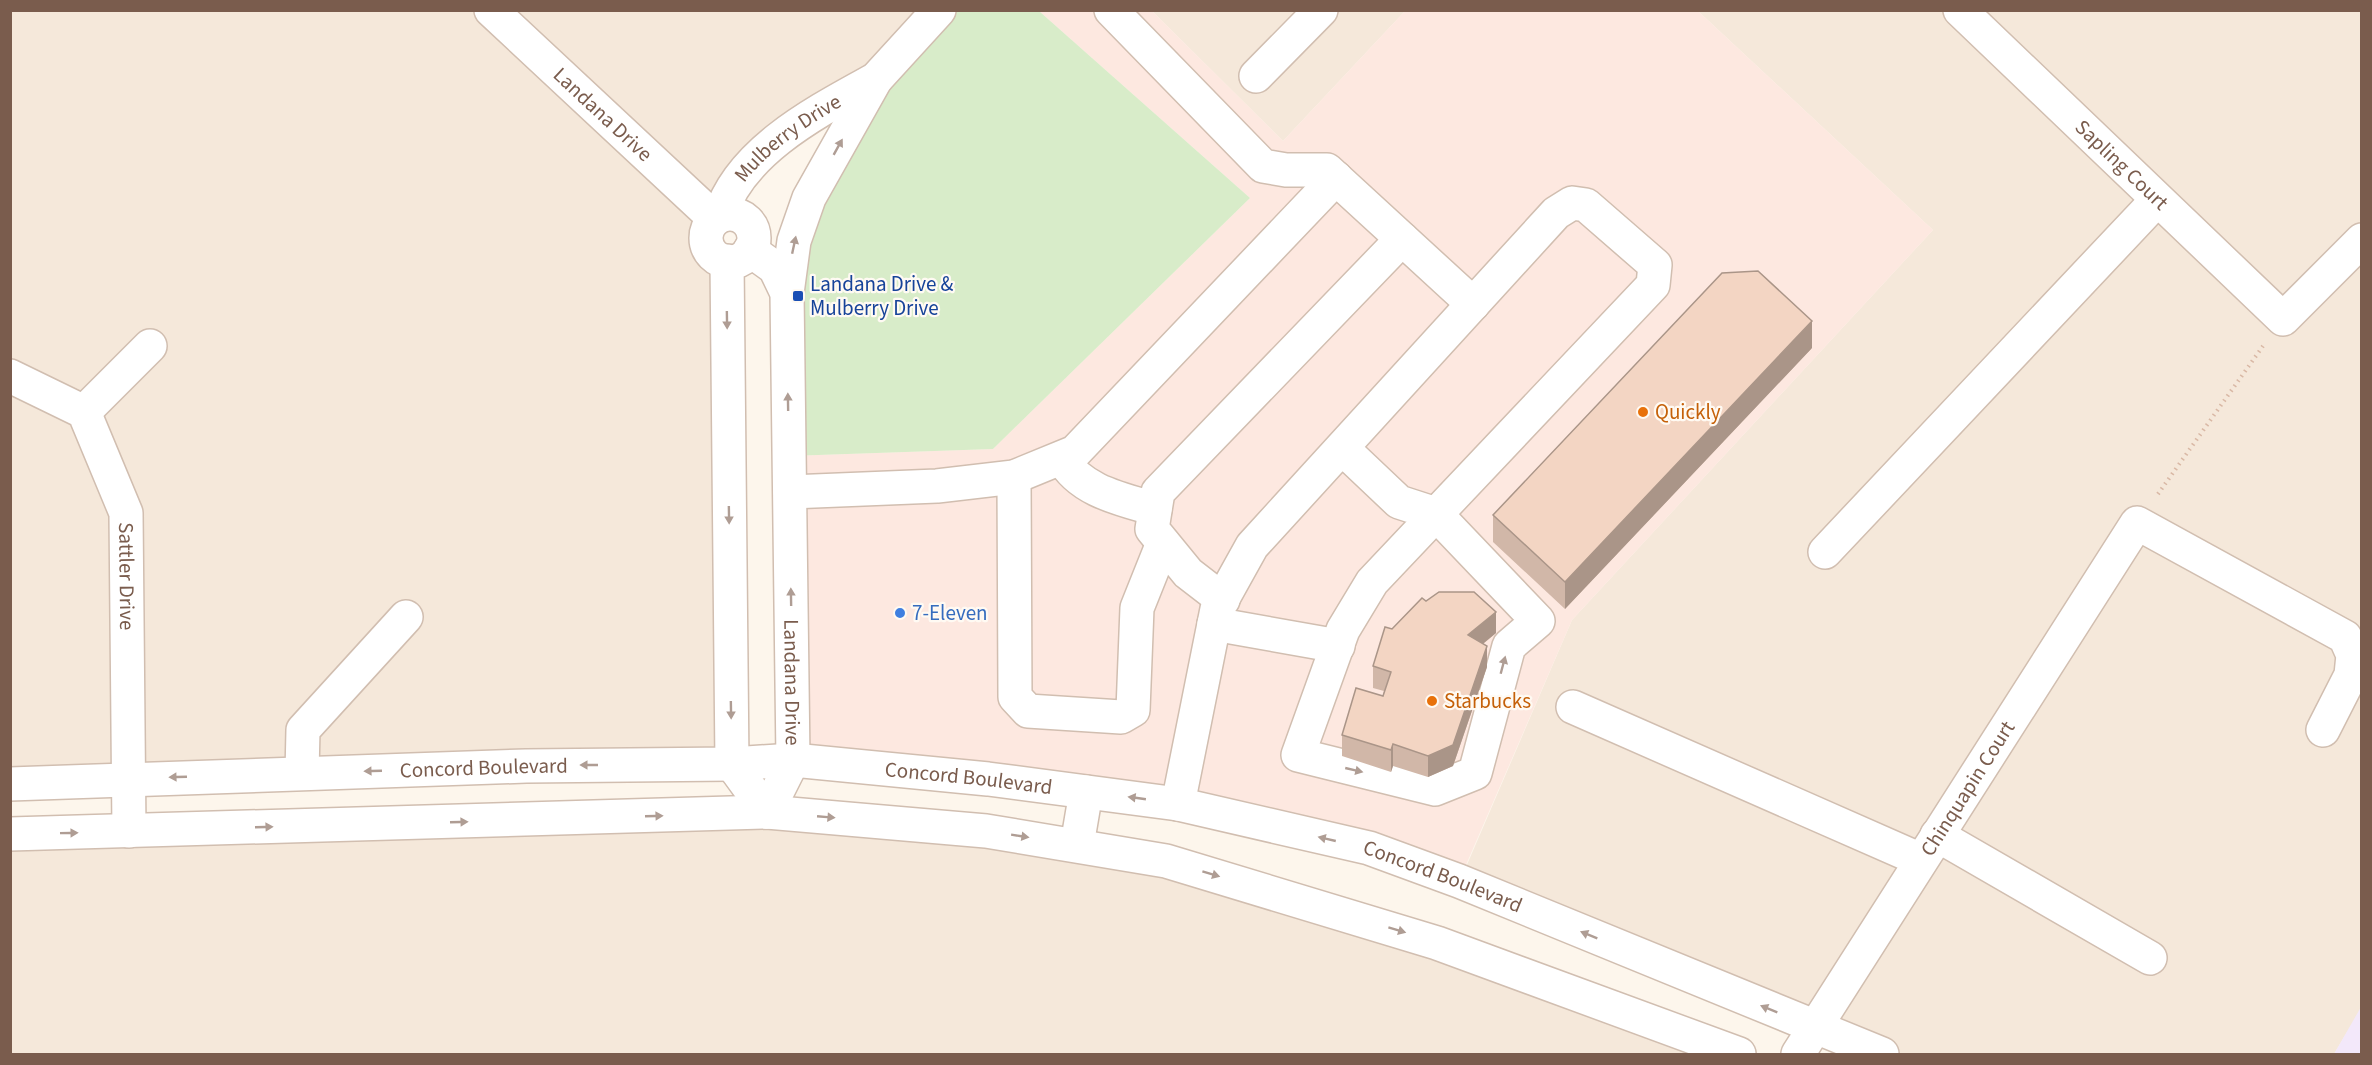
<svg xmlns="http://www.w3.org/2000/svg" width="2372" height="1065" font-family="'Source Sans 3',sans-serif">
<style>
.residential{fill:#f5e8da}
.commercial{fill:#fde8e0}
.education{fill:#f3e8fa}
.green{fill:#d8ecc9}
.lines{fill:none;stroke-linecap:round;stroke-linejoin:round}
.minor-casing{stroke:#d1beb0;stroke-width:36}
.path{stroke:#d9b8a5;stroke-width:4;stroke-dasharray:1.5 4.5;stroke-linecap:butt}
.minor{stroke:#fff;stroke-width:33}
.wall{fill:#d1b7a8}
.shaded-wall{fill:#aa9588}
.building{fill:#f3d5c3;stroke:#aa9588;stroke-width:1.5}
.oneway{fill:#af9d94}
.transit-dot{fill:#1a4fb4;stroke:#fffaf3;stroke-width:2}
.food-dot{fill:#e8710a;stroke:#fffaf3;stroke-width:2}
.shop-dot{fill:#3f7fe0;stroke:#fffaf3;stroke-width:2}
.labels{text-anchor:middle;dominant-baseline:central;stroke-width:4.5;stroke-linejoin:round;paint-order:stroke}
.street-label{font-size:21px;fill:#7a5c4d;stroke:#fffaf3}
.transit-label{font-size:21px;fill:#164399;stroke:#fffaf3;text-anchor:start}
.food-label{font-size:21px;fill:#c56008;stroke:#fffaf3;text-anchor:start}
.shop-label{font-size:21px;fill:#366cbe;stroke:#fffaf3;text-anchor:start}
</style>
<rect width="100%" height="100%" fill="#fdf6ec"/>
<path class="residential" d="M10,11H939L816,112L707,230L706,242L714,255L732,764L11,784Z
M1152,11H1405L1283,141Z
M1698,11H2361L2362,1007L2334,1054H1882L1460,881L1572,620L1933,230Z
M767,812L1077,845L1739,1054H11L10,834Z"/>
<path class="commercial" d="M1039,11H1152L1283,141L1405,11H1698L1933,230L1572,620L1459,881L1369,848L793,760L789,456L993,449L1250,198Z"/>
<path class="education" d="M2361,1007V1054H2334Z"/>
<path class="green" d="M939,11H1039L1250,198L993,449L789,456L799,226Z"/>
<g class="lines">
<g class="minor-casing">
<g id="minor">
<path id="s1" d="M491,10L715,219"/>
<path d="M1111,10L1263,166L1286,170H1327L1473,304"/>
<path id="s2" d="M1960,10L2283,319L2362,240"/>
<path d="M1256,76L1321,10"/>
<circle cx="730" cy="238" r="24"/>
<path id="s3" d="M720,216C740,150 820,110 876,79"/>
<path id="s4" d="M750,250L775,268L787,293L793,760L767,812"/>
<path d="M727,261L732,764L767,812"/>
<path d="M787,293L794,241L809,198L876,79L939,10"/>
<path id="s5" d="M10,376L84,412L126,513L129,831"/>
<path d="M84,412L150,346"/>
<path d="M1062,458C1080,491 1121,499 1155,509"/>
<path d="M1014,477L1015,697L1028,711L1121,717L1133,710L1137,608L1163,543"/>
<path d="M790,492L937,486L1014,477L1075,452L1336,178"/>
<path d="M1825,552L2157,200"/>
<path d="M1223,600L1188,573L1152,529L1158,492L1402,239"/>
<path d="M1214,624L1338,646"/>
<path d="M1573,707L1921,860"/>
<path d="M302,773L303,730L406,617"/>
<path id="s6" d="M10,784L526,766L732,764L793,760L988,779L1178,804L1369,848L1459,881L1882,1054"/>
<path d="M1178,804L1217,609L1252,546L1556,213L1572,203L1586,205L1655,265L1653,285L1372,582L1343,630L1298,755L1435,789L1475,773L1509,646L1538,621L1436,514L1399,502L1342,448"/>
<path d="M10,834L767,812L986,831L1166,861L1437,943L1739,1054"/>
<path d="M1937,835L2150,958"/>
<path d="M1077,845L1086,792"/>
<path id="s7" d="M1798,1054L2137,523L2345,637L2353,655L2351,675L2323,730"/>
</g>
</g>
<path class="path" d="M2158,494L2263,346"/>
<use href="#minor" class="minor"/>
</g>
<path class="wall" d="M1812,348L1565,609L1493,542V515Z
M1426,601L1496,633L1483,644L1487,667L1453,766L1428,777L1393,766L1391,772L1342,756V735L1383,696L1384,691L1373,688V666L1392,629Z"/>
<path class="shaded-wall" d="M1812,321V348L1565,609V582Z
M1496,612V633L1468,656V635Z
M1487,646V667L1453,766L1428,777V756Z
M1393,744V766L1391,772V750Z"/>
<path class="building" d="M1758,271L1812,321L1565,582L1493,515L1722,273Z
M1439,592H1474L1496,612L1468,635L1487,646L1453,745L1428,756L1393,744L1391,750L1342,735L1356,688L1383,696L1391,672L1373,666L1385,627L1392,629L1422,598L1426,601Z"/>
<defs><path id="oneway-solid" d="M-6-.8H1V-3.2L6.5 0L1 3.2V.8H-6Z" transform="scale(1.5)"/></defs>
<g class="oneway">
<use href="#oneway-solid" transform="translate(838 147) rotate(-61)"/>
<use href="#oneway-solid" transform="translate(794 245) rotate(-78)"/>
<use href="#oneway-solid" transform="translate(727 320) rotate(89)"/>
<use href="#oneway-solid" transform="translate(788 402) rotate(-91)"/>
<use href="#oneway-solid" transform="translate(729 515) rotate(89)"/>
<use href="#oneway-solid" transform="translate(791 597) rotate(-91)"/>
<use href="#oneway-solid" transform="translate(1503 665) rotate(-75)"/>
<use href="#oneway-solid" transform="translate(731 710) rotate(89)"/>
<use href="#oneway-solid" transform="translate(589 765) rotate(180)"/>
<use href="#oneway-solid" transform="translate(1354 770) rotate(13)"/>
<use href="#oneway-solid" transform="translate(373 771) rotate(178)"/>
<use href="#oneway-solid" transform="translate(178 777) rotate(178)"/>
<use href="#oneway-solid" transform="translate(1137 798) rotate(-172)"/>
<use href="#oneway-solid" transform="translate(654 816) rotate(-2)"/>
<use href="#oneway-solid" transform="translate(826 817) rotate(5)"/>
<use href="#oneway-solid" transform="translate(459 822) rotate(-2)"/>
<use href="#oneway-solid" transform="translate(264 827) rotate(-2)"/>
<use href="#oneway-solid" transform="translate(69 833) rotate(-1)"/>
<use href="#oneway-solid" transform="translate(1020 836) rotate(9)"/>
<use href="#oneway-solid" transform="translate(1327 839) rotate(-167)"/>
<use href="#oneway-solid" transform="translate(1211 874) rotate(17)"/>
<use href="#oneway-solid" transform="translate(1397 930) rotate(17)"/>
<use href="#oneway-solid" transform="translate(1589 935) rotate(-158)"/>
<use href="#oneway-solid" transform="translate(1769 1009) rotate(-158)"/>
</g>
<rect class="transit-dot" x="792" y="290" width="12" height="12" rx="3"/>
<g class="food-dot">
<circle cx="1643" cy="412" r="6"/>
<circle cx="1432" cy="701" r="6"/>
</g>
<circle class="shop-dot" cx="900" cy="613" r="6"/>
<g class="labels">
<g class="street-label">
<text stroke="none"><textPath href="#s1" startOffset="153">Landana Drive</textPath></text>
<text stroke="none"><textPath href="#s3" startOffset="106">Mulberry Drive</textPath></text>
<text stroke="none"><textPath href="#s2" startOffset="224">Sapling Court</textPath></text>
<text stroke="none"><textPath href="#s5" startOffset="255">Sattler Drive</textPath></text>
<text stroke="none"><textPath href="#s4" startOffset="448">Landana Drive</textPath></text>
<text stroke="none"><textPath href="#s6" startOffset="474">Concord Boulevard</textPath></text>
<text stroke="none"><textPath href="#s6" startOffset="960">Concord Boulevard</textPath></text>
<text stroke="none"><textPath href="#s7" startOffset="315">Chinquapin Court</textPath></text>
<text stroke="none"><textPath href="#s6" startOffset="1446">Concord Boulevard</textPath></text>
</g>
<g class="transit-label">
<text x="810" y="284">Landana Drive &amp;<tspan x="810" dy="24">Mulberry Drive</tspan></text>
</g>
<g class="food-label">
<text x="1655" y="412">Quickly</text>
<text x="1444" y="701">Starbucks</text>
</g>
<g class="shop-label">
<text x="912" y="613">7-Eleven</text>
</g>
</g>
<rect width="2372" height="1065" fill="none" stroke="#7a5c4d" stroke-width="24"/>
</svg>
